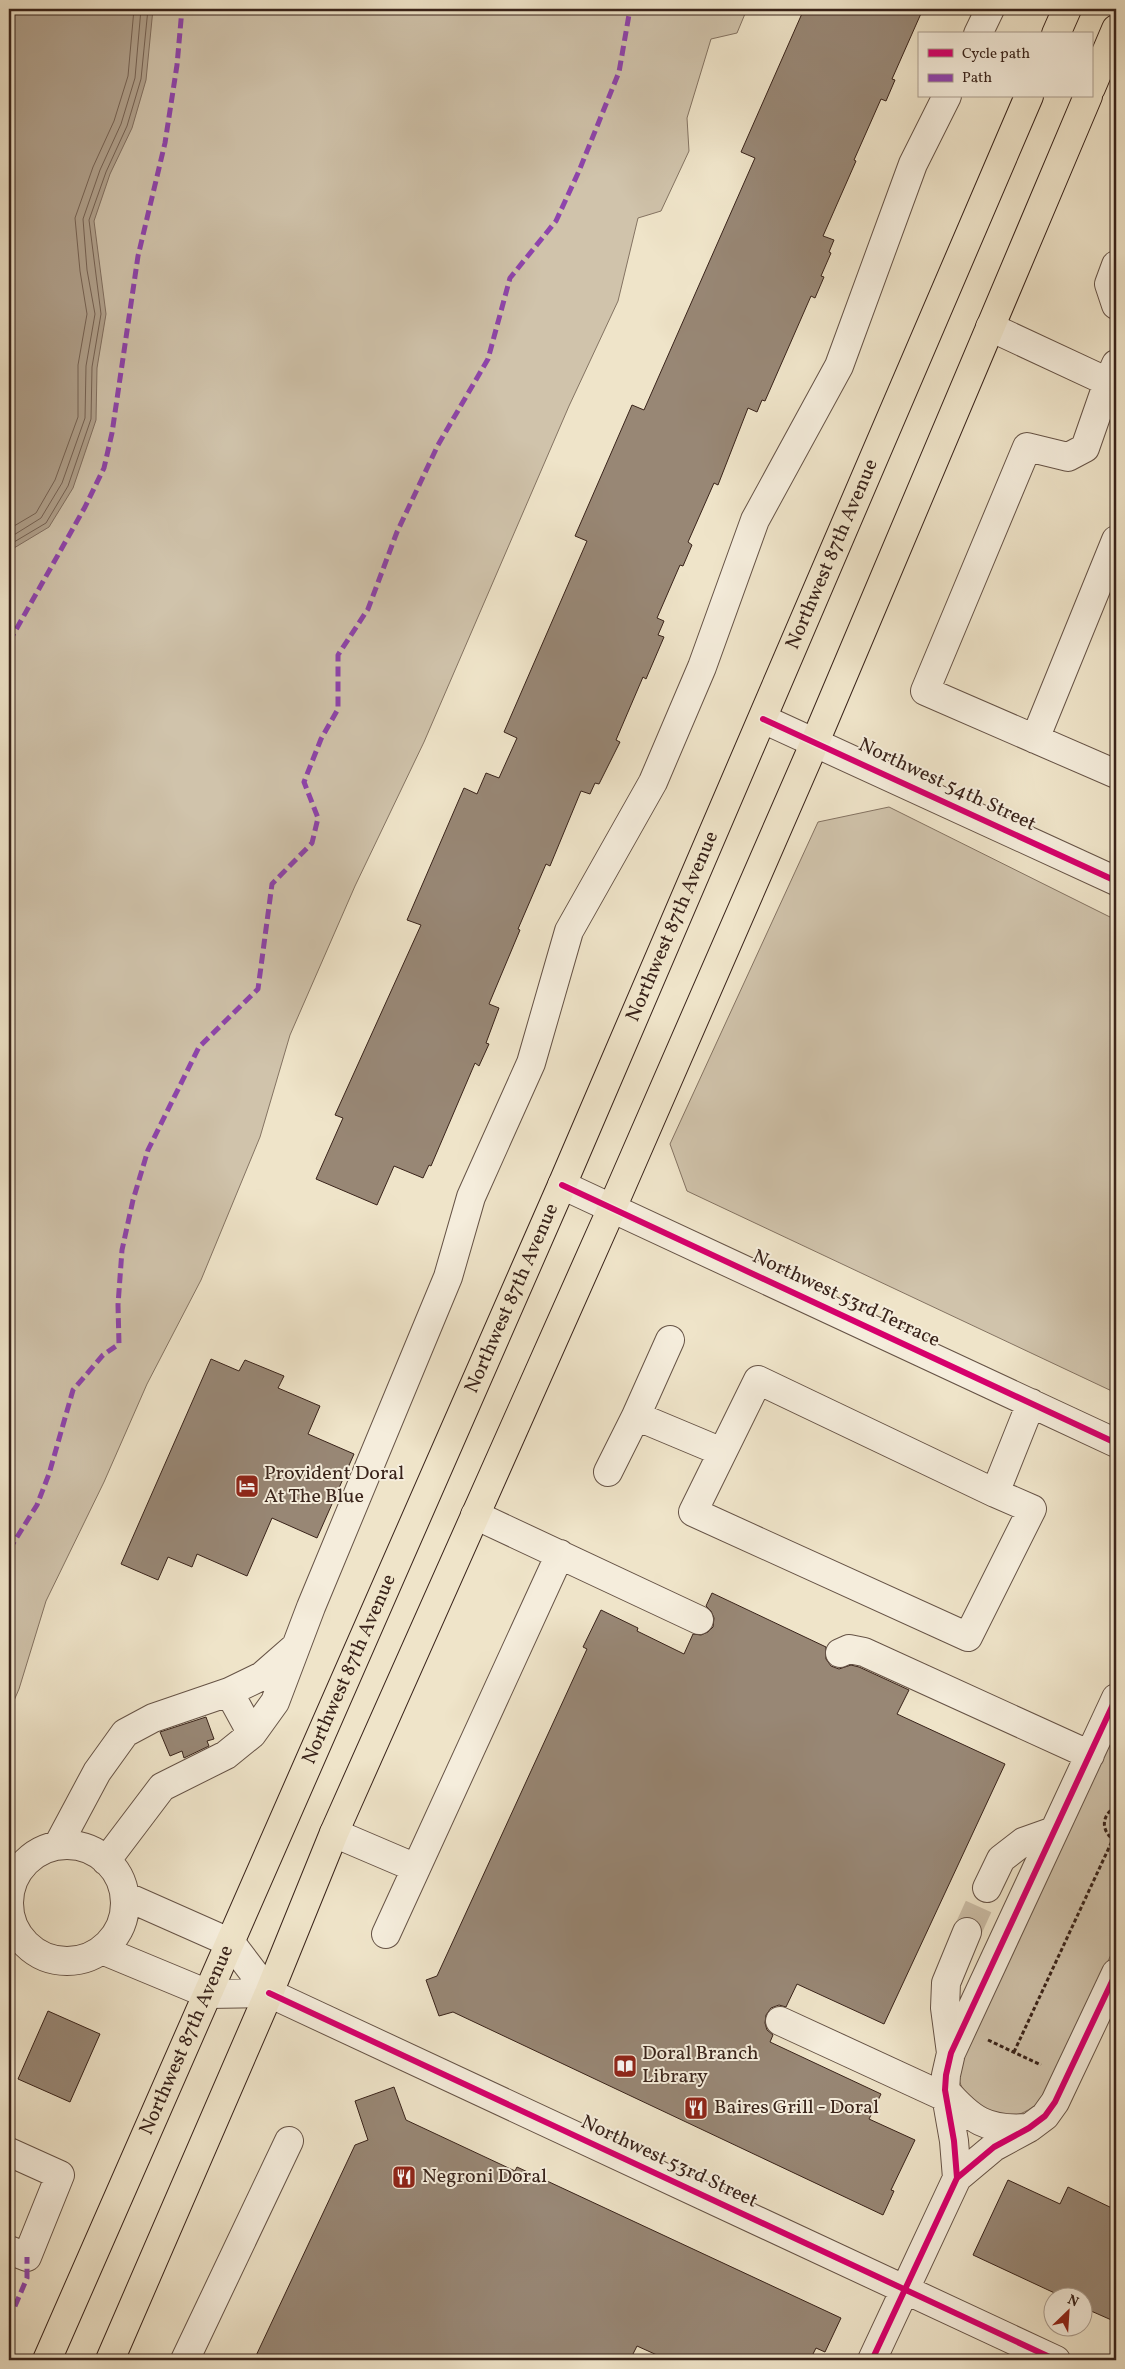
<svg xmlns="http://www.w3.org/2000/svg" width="1125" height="2369" font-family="Vollkorn,serif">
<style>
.green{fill:#d0c3ab;stroke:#847362}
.water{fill:#b1a28e;stroke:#816f60}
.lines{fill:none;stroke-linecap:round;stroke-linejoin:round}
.shore{stroke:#756254;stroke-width:1}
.building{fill:#988775;stroke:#39231a}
.minor-tunnel{stroke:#cbbda6;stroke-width:28;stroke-dasharray:28 14;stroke-linecap:butt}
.minor-casing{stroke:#665346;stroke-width:30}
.major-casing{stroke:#39231a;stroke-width:30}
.path{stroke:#39231a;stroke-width:3;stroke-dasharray:4 2.5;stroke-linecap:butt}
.minor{stroke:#f5eddc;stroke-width:28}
.major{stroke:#efe4c9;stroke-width:28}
.quiet{stroke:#8e44ad;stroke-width:5;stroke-dasharray:10 5;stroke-linecap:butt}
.cycleway-casing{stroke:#f5eddc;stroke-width:9}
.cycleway{stroke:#d6006c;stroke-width:6}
.labels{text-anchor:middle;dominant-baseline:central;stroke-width:4;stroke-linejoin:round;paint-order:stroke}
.street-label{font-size:20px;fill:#39231a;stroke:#f5eddc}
.poi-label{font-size:20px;fill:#39231a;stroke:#f5eddc;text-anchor:start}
</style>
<rect width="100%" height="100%" fill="#efe4c9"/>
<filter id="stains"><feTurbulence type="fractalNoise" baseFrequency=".004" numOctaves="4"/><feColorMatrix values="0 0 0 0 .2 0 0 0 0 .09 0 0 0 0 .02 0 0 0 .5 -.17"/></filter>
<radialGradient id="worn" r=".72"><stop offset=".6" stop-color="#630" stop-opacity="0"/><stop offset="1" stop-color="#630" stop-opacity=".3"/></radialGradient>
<path class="green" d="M9,9H747L737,33L711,39L687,118L689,151L661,211L638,218L618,301L569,406L424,742L355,886L290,1035L260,1137L201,1280L147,1384L104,1482L46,1601L19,1689L9,1712Z
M889,807L1116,920V1393L687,1191L670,1144L818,822Z
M1116,1717V1944L1044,2098C1022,2117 1007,2123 981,2107C964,2095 961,2089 956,2069Z"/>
<path class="water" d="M9,9H153L146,80L132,128L110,174L94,221L106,314L97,368L96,420L73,488L49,527L9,551Z"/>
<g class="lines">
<path class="shore" d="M9,529L36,513L55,480L78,417V365L87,314L80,271L75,218L93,167L114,121L128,76L134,9
M9,538L41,518L62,483L85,418L86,366L95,314L87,270L83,219L100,170L121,124L135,78L141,9
M9,545L46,523L68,486L91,419L92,367L101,314L89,220L106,172L127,126L141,79L148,9"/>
</g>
<path class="building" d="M804,9H923L892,79L895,80L886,101L881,99L854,160L856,161L823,236L834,240L829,252L831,253L821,276L824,277L815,298L811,296L765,401L762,400L757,412L748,408L718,485L714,483L688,542L692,545L683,566L680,565L657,618L664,621L658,635L664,637L646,679L643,677L616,740L620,742L599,784L595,783L590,794L581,791L550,866L546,864L518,929L520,930L489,1004L499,1008L486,1043L489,1044L479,1066L475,1063L431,1166L429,1165L423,1178L394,1166L377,1205L316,1179L343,1118L335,1115L421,925L407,920L464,788L477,794L486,773L499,778L517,738L504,732L587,541L575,536L632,405L644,410L755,158L741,152Z
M211,1359L239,1371L245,1360L284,1376L278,1388L320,1406L308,1434L354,1454L317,1538L272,1518L247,1576L197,1554L192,1567L168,1557L158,1580L121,1564Z
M712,1593L826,1647V1659L831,1666L839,1669L851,1665L859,1667L909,1690L897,1714L1005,1764L884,2024L797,1984L786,2007L779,2005L771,2008L766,2015L765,2023L767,2030L773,2035L770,2042L881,2094L869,2119L915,2140L891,2190L894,2191L883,2215L453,2012L439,2016L426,1980L437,1976L587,1649L583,1647L601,1610L638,1628L637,1631L684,1654L693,1634L701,1635L708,1632L713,1627L714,1618L711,1611L706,1606Z
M206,1717L214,1739L207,1741L209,1746L184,1758L182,1751L170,1756L160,1732Z
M48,2011L100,2034L70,2102L18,2079Z
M394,2087L406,2120L515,2171L517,2167L841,2318L825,2352L816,2348L810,2360H668L637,2346L630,2360H254L355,2145L368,2140L355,2101Z
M1008,2180L1060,2204L1068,2187L1116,2210V2322L1082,2307V2296H1061L973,2255Z"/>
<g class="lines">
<path class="minor-tunnel" d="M967,1932L987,1888"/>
<g class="minor-casing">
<path id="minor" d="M978,34L990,9
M1116,265L1109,284L1116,305
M990,327L1108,382L1116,364
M1116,389L1108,382L1085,448L1068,457L1027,447L925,691L1116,774
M763,719L1116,881
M1035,739L1116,540
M562,1185L1116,1443
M670,1340L636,1416L722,1452
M608,1472L636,1416
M995,1493L758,1380L693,1512L968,1637L1032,1509L995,1493L1031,1403
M475,1515L699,1620
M840,1653L849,1649L864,1652L1090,1755
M229,1692L252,1734
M334,1833L416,1868
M58,1845L97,1772L125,1733L153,1718L229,1692L262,1676L294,1648
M9 1903a58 58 0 1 1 116 0a58 58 0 1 1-116 0Z
M106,1861L162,1787L226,1755L252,1734L275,1702L311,1607L448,1277L471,1197L531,1063L569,931L653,782L702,667L755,520L839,366L913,164L947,96
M987,1888L1001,1859L1023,1842L1054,1831
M125,1896L231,1943L269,1993L1056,2360
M386,1934L560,1554
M102,1950L208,1994L269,1993
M780,2021L947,2098
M951,2053L945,2008L946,1983L967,1932
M945,2090C971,2120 987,2131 1027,2128
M9,2152L60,2175L27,2257L9,2250
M957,2178L954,2141L945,2090L946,2075L951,2053L1116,1698
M185,2360L289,2141
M872,2360L957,2178L994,2147L1029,2128L1045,2116L1055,2102L1116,1973"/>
</g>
<g class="major-casing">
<g id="major">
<path d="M1056,34L1067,9"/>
<path d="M1091,88L1116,29"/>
<path id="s1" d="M47,2360L562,1185L1029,96"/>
<path d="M110,2360L269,1993L334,1833L612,1208L815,742L1088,96"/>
</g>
</g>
<path class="path" d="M1116,1807C1100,1815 1101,1833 1116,1841
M988,2040L1041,2065
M1014,2052L1113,1839"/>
<use href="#minor" class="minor"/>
<use href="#major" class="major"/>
<path class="quiet" d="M9,642L85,507L104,468L112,433L138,256L165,143L177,65L182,9
M9,1550L37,1505L49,1474L73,1390L103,1355L119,1344L118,1305L122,1250L133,1200L148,1150L199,1047L258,989L272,884L312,843L318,818L304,782L321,739L338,709V655L368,609L397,532L438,445L488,359L510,278L556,221L579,171L619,72L630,9
M9,2320L27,2278V2257"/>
<g class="cycleway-casing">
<path id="cycleway" d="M763,719L1116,881
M562,1185L1116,1443
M269,1993L1056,2360
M957,2178L954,2141L945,2090L946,2075L951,2053L1116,1698
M872,2360L957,2178L994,2147L1029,2128L1045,2116L1055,2102L1116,1973"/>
</g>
<use href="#cycleway" class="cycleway"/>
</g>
<defs>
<g id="hotel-square" transform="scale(1.25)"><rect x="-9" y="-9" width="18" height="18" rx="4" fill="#8f2418" stroke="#f5eddc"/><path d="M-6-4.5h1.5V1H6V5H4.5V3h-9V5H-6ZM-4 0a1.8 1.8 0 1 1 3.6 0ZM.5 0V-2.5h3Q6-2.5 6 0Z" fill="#fff"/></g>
<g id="library-square" transform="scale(1.25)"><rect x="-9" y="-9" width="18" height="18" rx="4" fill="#8f2418" stroke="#f5eddc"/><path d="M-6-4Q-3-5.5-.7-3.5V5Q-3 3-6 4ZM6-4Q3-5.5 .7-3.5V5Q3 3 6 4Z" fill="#fff"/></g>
<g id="restaurant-square" transform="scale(1.25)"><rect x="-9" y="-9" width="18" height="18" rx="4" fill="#8f2418" stroke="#f5eddc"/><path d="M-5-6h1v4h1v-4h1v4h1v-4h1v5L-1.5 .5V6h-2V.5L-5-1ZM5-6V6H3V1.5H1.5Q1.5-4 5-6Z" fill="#fff"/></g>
</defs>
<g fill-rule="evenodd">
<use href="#hotel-square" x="247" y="1486"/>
<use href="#library-square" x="625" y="2066"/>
<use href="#restaurant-square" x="696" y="2108"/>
<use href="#restaurant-square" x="404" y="2177"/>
</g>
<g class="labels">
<g class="street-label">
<text stroke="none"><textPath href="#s1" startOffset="1969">Northwest 87th Avenue</textPath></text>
<text transform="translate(947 785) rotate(25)">Northwest 54th Street</text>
<text stroke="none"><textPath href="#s1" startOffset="1564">Northwest 87th Avenue</textPath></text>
<text stroke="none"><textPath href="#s1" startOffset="1159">Northwest 87th Avenue</textPath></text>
<text transform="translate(846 1299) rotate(25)">Northwest 53rd Terrace</text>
<text stroke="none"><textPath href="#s1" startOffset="754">Northwest 87th Avenue</textPath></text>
<text stroke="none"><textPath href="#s1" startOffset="349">Northwest 87th Avenue</textPath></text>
<text transform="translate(669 2162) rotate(25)">Northwest 53rd Street</text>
</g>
<g class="poi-label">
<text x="264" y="1474">Provident Doral<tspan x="264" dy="23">At The Blue</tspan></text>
<text x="642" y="2054">Doral Branch<tspan x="642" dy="23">Library</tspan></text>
<text x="714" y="2108">Baires Grill - Doral</text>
<text x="422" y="2177">Negroni Doral</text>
</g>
</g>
<rect width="1125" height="2369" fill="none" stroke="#efe4c9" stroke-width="30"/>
<rect x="10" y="10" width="1105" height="2349" fill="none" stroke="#39231a" stroke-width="2.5"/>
<rect x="15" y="15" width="1095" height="2339" fill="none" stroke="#39231a"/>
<rect x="918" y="32" width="175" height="65" fill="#f5eddc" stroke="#aa9c8e"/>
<rect x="928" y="49" width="25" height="8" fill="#d6006c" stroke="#aa9c8e"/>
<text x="962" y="58" font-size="15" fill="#39231a">Cycle path</text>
<rect x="928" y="74" width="25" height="8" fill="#8e44ad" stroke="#aa9c8e"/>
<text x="962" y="82" font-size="15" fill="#39231a">Path</text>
<g transform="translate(1068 2312) rotate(25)"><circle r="24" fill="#f5eddc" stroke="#aa9c8e"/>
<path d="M0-4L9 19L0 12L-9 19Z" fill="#8f2418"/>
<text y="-8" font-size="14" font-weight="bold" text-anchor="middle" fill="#39231a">N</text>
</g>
<rect width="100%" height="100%" filter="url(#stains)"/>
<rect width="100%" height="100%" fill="url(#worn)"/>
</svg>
